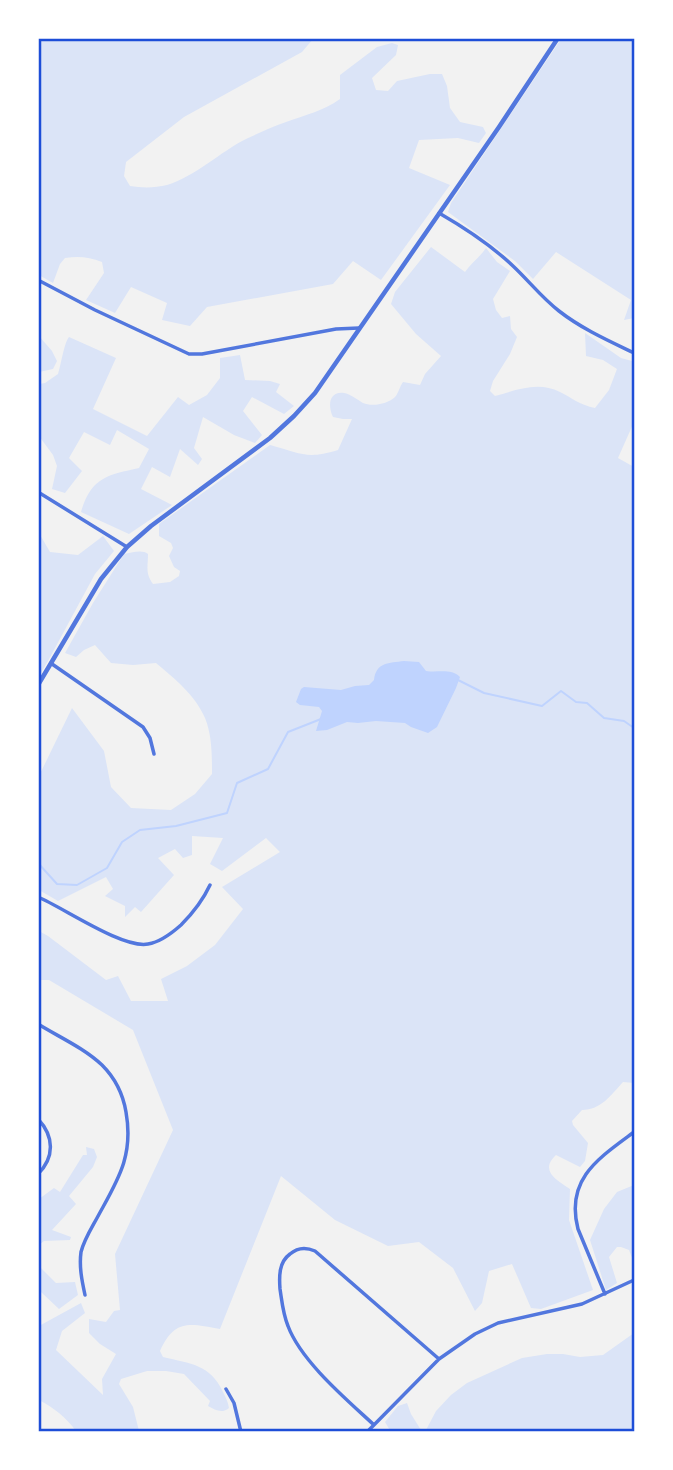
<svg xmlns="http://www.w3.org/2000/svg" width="673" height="1470" font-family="'Source Sans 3',sans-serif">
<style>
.green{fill:#dbe4f7}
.water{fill:#bfd3fe}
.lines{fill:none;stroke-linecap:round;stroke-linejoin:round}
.stream{stroke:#bfd3fe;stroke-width:2}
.minor{stroke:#5277de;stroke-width:3.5}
.tertiary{stroke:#5277de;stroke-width:4.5}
.neatline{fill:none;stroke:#1d4ed8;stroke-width:2.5}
</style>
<rect width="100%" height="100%" fill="#f2f2f2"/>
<path class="green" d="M39,38L313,39L302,52L184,117L126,162L124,176L130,186C142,188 155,188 167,185C196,176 220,152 246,139C259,133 272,127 286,122C305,115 323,111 340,99V75L377,47L392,43L398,45L396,55L372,78L376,90L388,91L397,81L430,74H442L447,86L450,108L460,122L483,127L486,133L479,143L458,138L419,140L409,168L450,185L381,280L353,261L333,284L207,307L190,326L162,320L167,303L131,287L115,313L86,300L104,273L102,262C89,257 79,256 65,258L60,264L53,283L39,275Z
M561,39H634V318L624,320L631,300L556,252L533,279L515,261L448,212L451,203Z
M431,247L465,272C471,263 480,257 486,248L497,262L510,271L493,299L496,310L502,318L510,316L511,329L517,337L510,354L493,381L490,391L495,396C517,390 538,381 560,392C572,398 580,405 595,408L609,390L617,369L603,360L586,356L585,333L621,358L632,361L634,364V422L618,458L634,467V1083L623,1082C611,1095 601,1110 582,1110L572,1121L573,1125L588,1143L585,1161L580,1167L556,1155C539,1171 557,1180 570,1189L569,1220L593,1290L541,1309L531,1308L512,1264L489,1271L482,1303L475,1311L453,1268L419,1242L388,1246L335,1220L281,1176L220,1329C190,1324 175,1318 160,1351L163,1357C191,1364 210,1364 223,1392C226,1398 228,1402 229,1408C222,1414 215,1410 208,1406L210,1401L184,1374L166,1371H147L121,1379L119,1384L133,1407L139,1431H76C66,1417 54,1408 39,1400V1326L81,1303L85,1313L62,1331L56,1350L103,1395L102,1379L116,1354L100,1344L89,1333V1319L106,1322L114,1311L120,1310L115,1254L173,1130L133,1030L49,980H39V931L48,936L106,980L118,976L131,1001H168L161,979L187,966L215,945L243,909L222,887L280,852L266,838L222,871L210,864L223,838L192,836V855L183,858L175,849L158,858L174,875L141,912L135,907L125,917V906L105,896L113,889L106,877L58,901L39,890L38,778L72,708L104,751L111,787L131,808L171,810L195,794L212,774C212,755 212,735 205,718C196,696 173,677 156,663L133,665L111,663L95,645L84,650L76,657L65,653L93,603L124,554C131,553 142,549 148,554C148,567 145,573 153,584L170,582L179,576L180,571L174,567L169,556L173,548L171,543L159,536V524L270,445C301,453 306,460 338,450L352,419H343L333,417C328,407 328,391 344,393C350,394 358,400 363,403C372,407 388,404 395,397C398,394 400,386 403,382L420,385L425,374L441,356L416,334L391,304L395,292Z
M39,336L52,351L57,361L53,369L39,372Z
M69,337L116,358L93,409L147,436L178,397L189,405L207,395L220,378V358L240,355L245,380L270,381L280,384L276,392L294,406L284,414L252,397L243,411L262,435L255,443L234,435L203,417L194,448L202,459L198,465L180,449L170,477L152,467L141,489L172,505L129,534L81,512C91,477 108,475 139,468L149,449L117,430L110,445L84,432L69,458L82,471L65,493L52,489L57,466L53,455L39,436V384L45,383L58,374C61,365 64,343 69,337Z
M39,533L50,552L78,555L103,536L114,551L95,574L48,661L39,676Z
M86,1147L94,1149L97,1157L93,1167L69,1196L76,1204L52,1230L71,1237L70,1240L44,1241L39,1245V1199L54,1188L60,1192L83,1155H87Z
M634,1185V1263L629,1250L621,1247H617L609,1257L617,1283L606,1290L590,1240L604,1209L617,1192Z
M39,1266L56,1283L75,1282L78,1295L59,1309L41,1292L39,1291Z
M634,1333V1431L391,1432L385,1422L398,1406L407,1403L411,1414L421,1430H426L436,1411L451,1395L467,1383L522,1358L547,1354H563L580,1357L603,1355Z"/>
<path class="water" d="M404,661L419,662L426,671C438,673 451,668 460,677L456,688L437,727L428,733L411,727L405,723L376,721L358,723L347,722L327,730L316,731L322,711L319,707L300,705L296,702L301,689L304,687L341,690L355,686L369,685L374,680C376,662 389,663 404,661Z"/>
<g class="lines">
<path class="stream" d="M458,680L484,693L542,706L561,691L576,702L587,703L604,718L624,721L634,728
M38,863L57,884L77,885L107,868L122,842L140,830L176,826L227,813L237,783L268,769L288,732L321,719"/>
<path class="minor" d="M439,213C465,228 491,245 513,266C529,281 542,298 559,311C582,329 609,341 634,353
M38,280L95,310L189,354H202L336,329L359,328
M38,492L127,547
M52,664L143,727L150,738L154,754
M38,897C64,908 123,949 148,944C161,942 172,933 181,925C193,913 203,900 210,885
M38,1024C59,1037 84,1048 102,1065C115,1078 123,1094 126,1112C134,1157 117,1181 97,1218C91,1229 84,1240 81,1252C79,1267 82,1281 85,1295
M38,1119C54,1136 55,1157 38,1174
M605,1294L578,1229C565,1179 599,1158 634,1132
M226,1389L234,1403L241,1432
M373,1424C346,1399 301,1361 288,1326C283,1314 282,1302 280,1289C279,1276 279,1262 290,1254C298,1247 306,1247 315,1251L439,1359
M367,1432L439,1359L475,1334L498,1323L582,1304L634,1280"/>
<path class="tertiary" d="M38,685L101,579L127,547L151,526L270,438L294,416L315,393L499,127L558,38"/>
</g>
<rect width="673" height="1470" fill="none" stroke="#ffffff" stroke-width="80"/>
<rect x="40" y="40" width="593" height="1390" class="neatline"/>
</svg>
